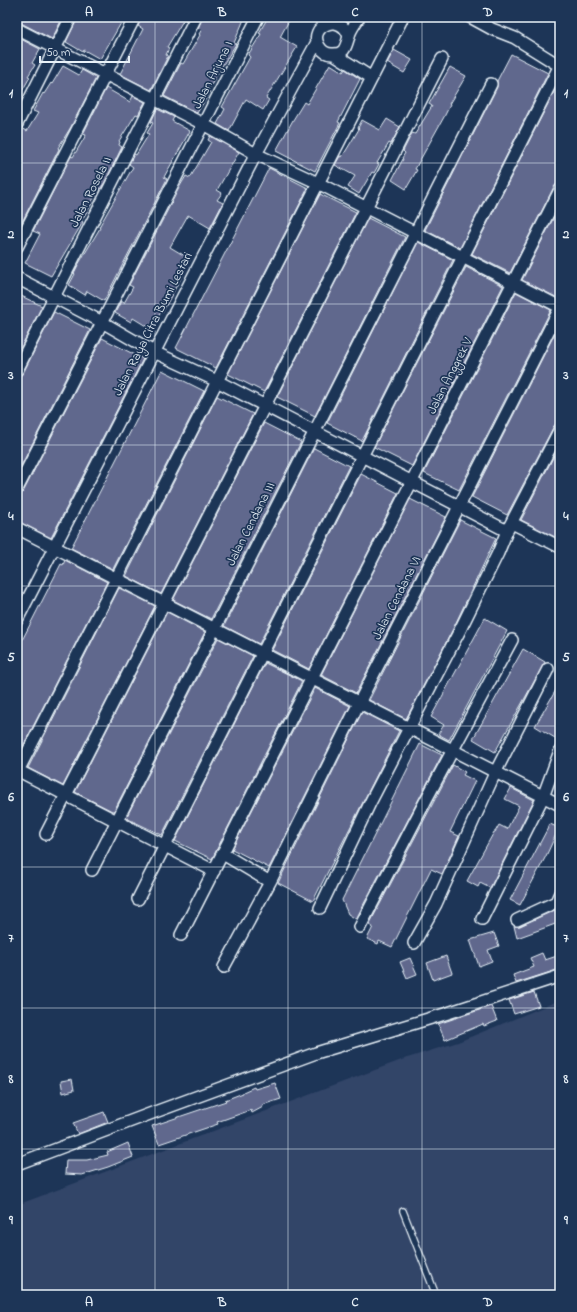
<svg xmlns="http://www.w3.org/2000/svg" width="577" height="1312" font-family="'Indie Flower',sans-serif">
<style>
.built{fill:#314467}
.building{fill:#61678d;stroke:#e8f1f8}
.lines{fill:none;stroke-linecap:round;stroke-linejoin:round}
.service-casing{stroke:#e8f1f8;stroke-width:8}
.minor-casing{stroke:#e8f1f8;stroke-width:14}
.service{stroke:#1d3557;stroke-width:5.5}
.minor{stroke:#1d3557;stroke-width:11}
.grid{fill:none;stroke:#e8f1f8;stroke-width:1;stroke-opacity:0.55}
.labels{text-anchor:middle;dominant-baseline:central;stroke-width:3.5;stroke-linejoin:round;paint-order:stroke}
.street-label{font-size:13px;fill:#e8f1f8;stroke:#1d3557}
.neatline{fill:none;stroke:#e8f1f8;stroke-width:1.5}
.grid-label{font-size:13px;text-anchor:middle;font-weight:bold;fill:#e8f1f8}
</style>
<rect width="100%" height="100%" fill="#1d3557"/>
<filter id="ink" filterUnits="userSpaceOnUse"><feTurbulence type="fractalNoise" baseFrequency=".025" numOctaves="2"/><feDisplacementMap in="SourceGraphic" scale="8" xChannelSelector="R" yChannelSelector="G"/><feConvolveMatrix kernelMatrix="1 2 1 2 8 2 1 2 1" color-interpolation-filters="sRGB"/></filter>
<g filter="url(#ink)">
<path class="built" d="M560,1000V1295H17V1205L404,1059L458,1042Z"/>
<path class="building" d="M22,17H63L52,39L19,22Z
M78,17H127L126,19L124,18L100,59L84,50L83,52L66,42Z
M142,17H188L186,21L184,19L167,47L169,48L166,55L168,56L151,90L120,74L143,29L138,26Z
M203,17H245L234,43L236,44L219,71L208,91L210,92L197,113L164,96L181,63L183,64L200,35L199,34L202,29L198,28Z
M268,17H291L280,37L297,47L266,98L269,100L263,110L246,99L229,131L217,124L225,109L222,107L250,57L248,55L261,34L259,33Z
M17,37L40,49L32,63L35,65L28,76L30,77L17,100Z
M394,50L412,60L404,73L387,63Z
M511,54L548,73L460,248L425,230L497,87V81Z
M330,64L343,72L345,69L360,79L338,122L340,123L315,171L276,151L293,120L304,102L307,104Z
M63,66L79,75L82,70L96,78L71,127L58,148L59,149L21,224L17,221V148L22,140L17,137V131L22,128L27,131L38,113L33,111L43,93L44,94L51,83L52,84Z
M450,67L466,76L449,104L450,105L444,117L415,169L417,170L406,189L392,180L403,159L402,158L405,153L403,151L412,133L415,134L432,106L429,104Z
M560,80V183L557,184L554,187L510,273L472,254Z
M106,88L130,102L133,96L145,102L138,115L136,114L119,141L120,142L119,145L122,147L105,182L92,201L93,202L81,221L83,222L51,276L25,263L40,234L33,231L71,156L73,157L86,135L83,134Z
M157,109L174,117L172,121L190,131L164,177L167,179L104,301L87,291L85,295L69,285L75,274L74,273L78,265L100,228L99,227L133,167L129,164L134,154L136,155L149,134L147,133L153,123L151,122Z
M387,119L400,127L391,144L389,143L377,163L379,164L374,173L372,172L359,194L348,187L355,176L335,165L340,156L342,157L347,149L359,129L358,128L362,120L380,130Z
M210,136L239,152L217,190L222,193L217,200L223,203L210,228L188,215L170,247L190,259L184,269L185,270L162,313L161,312L151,329L133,318L131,322L115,313L121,301L124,303L133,287L129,285L180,186L186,176L190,178L211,142L208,140Z
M269,168L308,188L216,368L176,348Z
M320,194L356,212L264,392L228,374Z
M560,205V299L522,280Z
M368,218L405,237L315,416L277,397Z
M418,242L453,260L362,441L327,423Z
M466,267L503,286L412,466L374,447Z
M516,292L551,310L459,490L424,473Z
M17,294L42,306L17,355Z
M54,312L90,330L17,474V377L20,376L23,373Z
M560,323V422L554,426L507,515L472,497Z
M102,338L143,359L51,538L17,521V496L20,495L23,492Z
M162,370L204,391L113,569L71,548Z
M217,396L253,414L161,594L126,576Z
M264,423L301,442L211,619L173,600Z
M560,444V537L559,539L521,520Z
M314,448L349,466L259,644L224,626Z
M361,474L398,493L309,669L272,650Z
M410,499L446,517L356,693L321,675Z
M460,520L496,538L453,629L406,719L369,700Z
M65,560L107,582L17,758V650L61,564L63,565Z
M119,588L155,606L63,786L28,768Z
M167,612L205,632L114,811H112L75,792Z
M485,618L507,631L449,740L438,734L444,725L431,717Z
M218,638L253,656L162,835L126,818Z
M523,649L545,662L495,752L473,739Z
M265,663L302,681L212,859L175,841Z
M560,683V741L535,726Z
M315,688L350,706L269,868L232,849Z
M362,712L399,731L313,901L278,883Z
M420,744L442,755L356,919L348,914L342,900Z
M453,765L465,772L463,775L475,781L450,832L459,836L442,874L431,869L392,947L379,941L378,944L367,939L373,927L369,925Z
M511,788L534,800L490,888L480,883L478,887L467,881L494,832H495L499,825L507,829L519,806L505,799Z
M550,824L559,828L546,856L520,905L510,900Z
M555,910L559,924L558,923L517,938L514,926H520Z
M494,933L499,946L488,950L492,961L479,966L470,940Z
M542,953L545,960L560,955V969L516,983L513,975L534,967L530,958Z
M446,956L452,973L433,980L427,963Z
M410,958L417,974L407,978L400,962Z
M534,992L539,1006L514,1014L509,1000Z
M491,1006L497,1021L484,1026L483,1024L445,1040L438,1024Z
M72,1079L74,1090L63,1093L61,1081Z
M275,1083L281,1099L262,1105L263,1107L252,1113L251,1110L217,1122L218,1124L159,1144L152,1126L226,1101L225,1100L243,1093V1092L254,1087L255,1089Z
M104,1112L108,1122L78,1134L73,1123Z
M128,1143L133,1157L108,1167L82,1175L65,1174L66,1160H87L108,1155L107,1152Z"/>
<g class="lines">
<g class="service-casing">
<path id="service" d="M403,1211L436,1295"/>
</g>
<g class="minor-casing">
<path id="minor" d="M470,17L492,29L515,38L560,66
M17,29L203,124L256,154L318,183L560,307
M349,37C342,11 307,26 319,46C322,51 326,54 332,54C345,55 346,46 349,36C350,30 356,23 359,17
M334,54L372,78
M17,124L71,17
M17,247L135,17
M17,278L102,322L154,352L217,381L507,531
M17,370L196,17
M17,489L258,17
M512,523L560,547
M17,528L560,805
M17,620L256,154L317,42
M17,770L214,871
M17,773L403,17
M46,834L442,59
M223,854L270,882
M92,870L491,84
M138,899L560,65
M320,908L371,801L459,632L498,553L507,531L560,429
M482,919L543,797L560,751
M517,920L556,902L560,893
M360,927L427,798L512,640
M181,935L560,190
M414,943L436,904L495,773L548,669
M224,967L270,882L359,703L560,308
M17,1164L155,1112L316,1053L448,1013L560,976"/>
</g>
<use href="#service" class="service"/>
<use href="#minor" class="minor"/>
</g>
</g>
<path class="grid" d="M155,17V1295M288,17V1295M422,17V1295M17,163H560M17,304H560M17,445H560M17,586H560M17,726H560M17,867H560M17,1008H560M17,1149H560"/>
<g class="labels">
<g class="street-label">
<text transform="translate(213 75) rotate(-63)">Jalan Arjuna I</text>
<text transform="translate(91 192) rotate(-63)">Jalan Rosela II</text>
<text transform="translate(153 324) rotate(-63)">Jalan Raya Citra Bumi Lestari</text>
<text transform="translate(450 376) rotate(-63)">Jalan Anggrek V</text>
<text transform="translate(251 524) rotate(-63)">Jalan Cendana III</text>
<text transform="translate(397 598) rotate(-63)">Jalan Cendana VI</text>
</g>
</g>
<rect width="577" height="1312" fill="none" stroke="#1d3557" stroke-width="44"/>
<path d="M40 56v6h89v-6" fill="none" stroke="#e8f1f8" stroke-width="2"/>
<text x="46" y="56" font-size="12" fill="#e8f1f8" stroke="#1d3557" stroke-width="3" paint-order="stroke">50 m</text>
<rect x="22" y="22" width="533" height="1268" class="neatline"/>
<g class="grid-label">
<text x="89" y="16">A</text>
<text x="222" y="16">B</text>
<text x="355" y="16">C</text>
<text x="488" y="16">D</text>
<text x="11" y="97">1</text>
<text x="566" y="97">1</text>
<text x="11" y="238">2</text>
<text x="566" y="238">2</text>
<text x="11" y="379">3</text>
<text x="566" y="379">3</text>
<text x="11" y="520">4</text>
<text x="566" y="520">4</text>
<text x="11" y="661">5</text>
<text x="566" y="661">5</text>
<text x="11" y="801">6</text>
<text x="566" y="801">6</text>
<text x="11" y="942">7</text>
<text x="566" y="942">7</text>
<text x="11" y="1083">8</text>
<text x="566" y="1083">8</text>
<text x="11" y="1224">9</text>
<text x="566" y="1224">9</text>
<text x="89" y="1306">A</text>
<text x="222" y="1306">B</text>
<text x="355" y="1306">C</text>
<text x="488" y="1306">D</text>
</g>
</svg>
